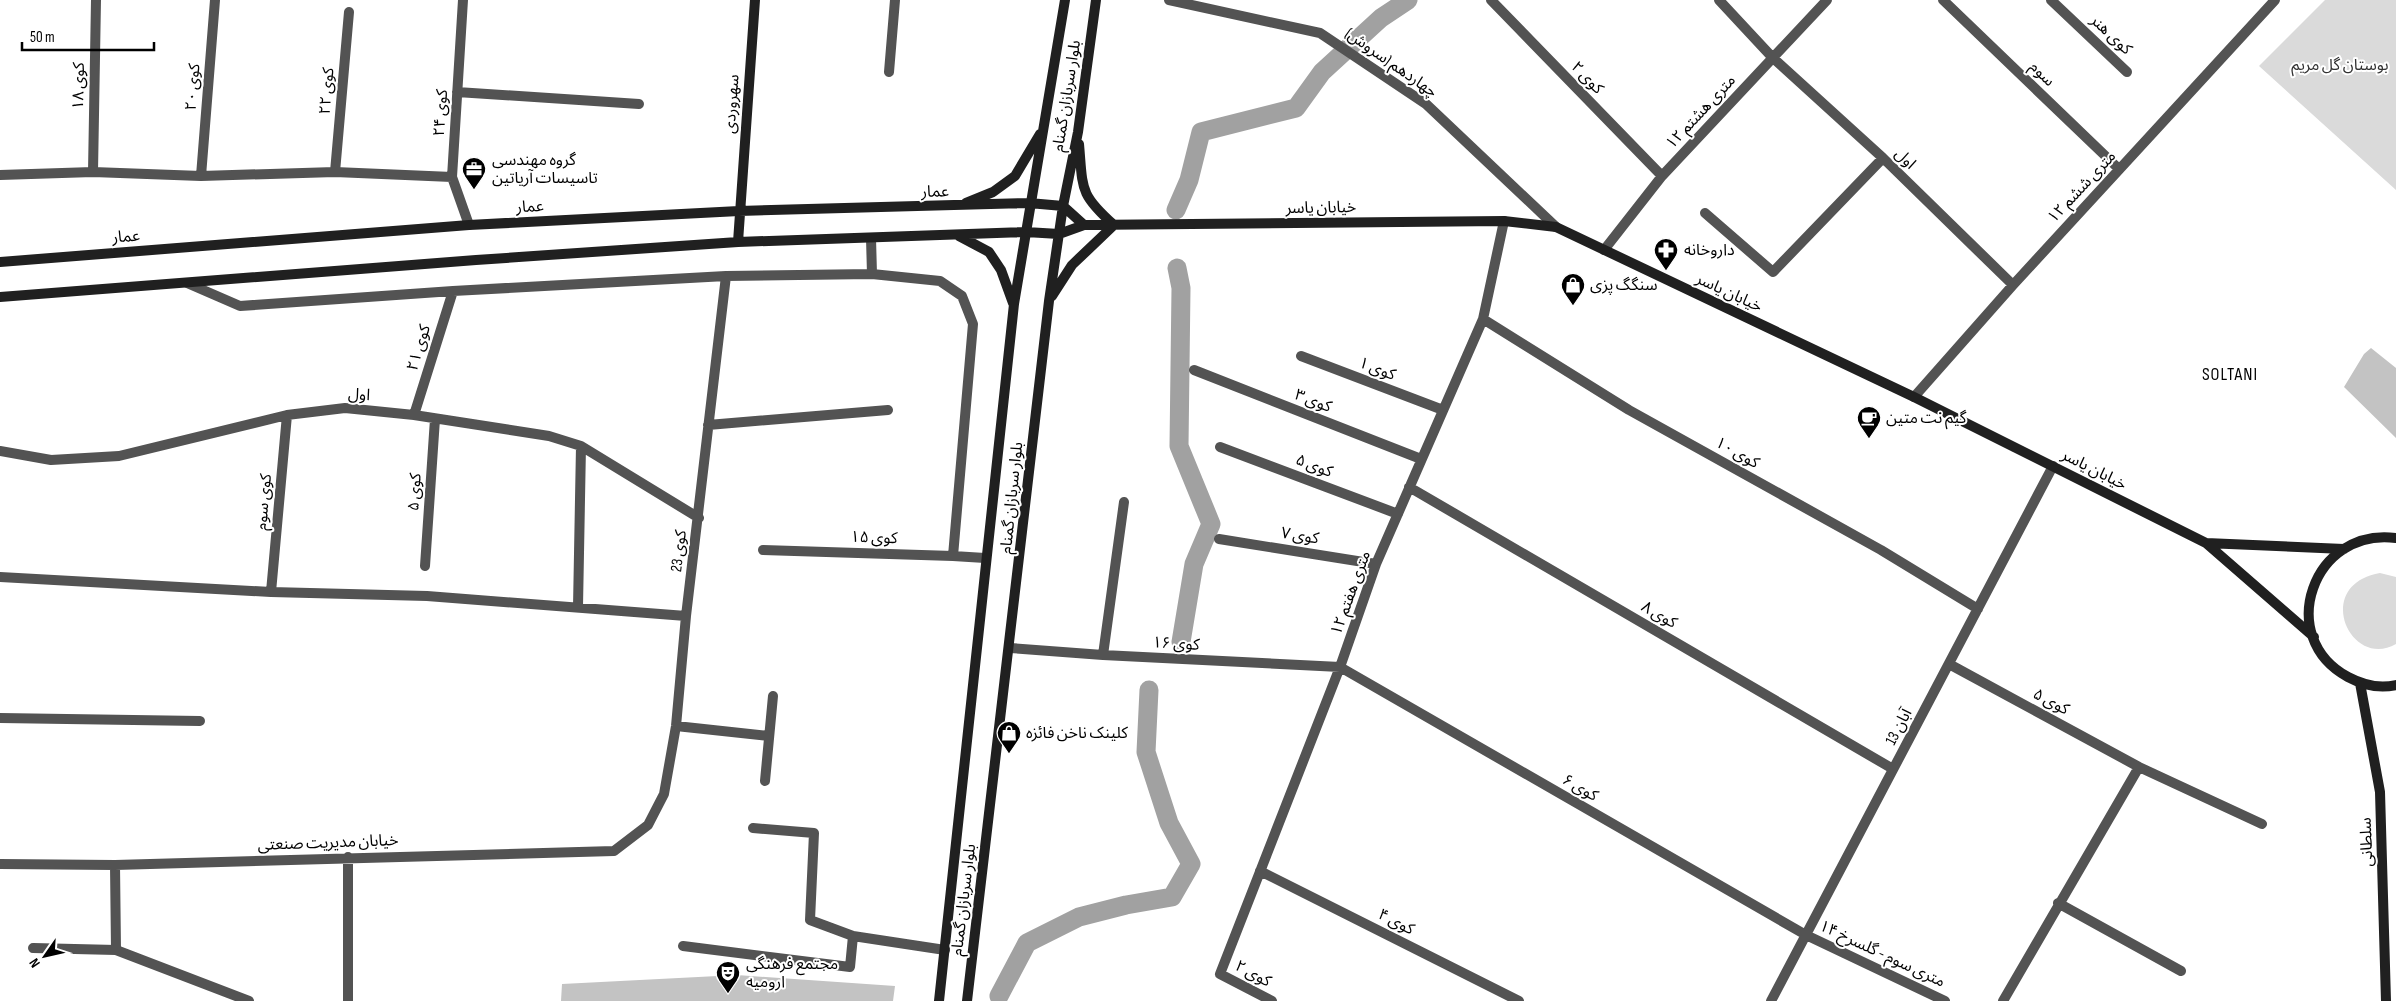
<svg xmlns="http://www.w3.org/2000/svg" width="2396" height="1001" font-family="'Sofia Sans Condensed','Noto Sans Arabic',sans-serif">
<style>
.green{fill:#dadada}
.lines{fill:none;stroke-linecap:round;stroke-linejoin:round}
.canal{stroke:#a1a1a1;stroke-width:19}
.building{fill:#c3c3c3}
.lane{stroke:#535353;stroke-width:10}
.street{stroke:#535353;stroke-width:10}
.secondary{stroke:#202020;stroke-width:10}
.labels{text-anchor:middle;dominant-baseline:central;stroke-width:4;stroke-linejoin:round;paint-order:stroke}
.street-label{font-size:16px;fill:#000;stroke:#fff}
.park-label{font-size:16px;fill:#313131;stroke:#fff}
.poi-label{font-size:16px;fill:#000;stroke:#fff;text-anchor:start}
.neighbourhood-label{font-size:18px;letter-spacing:1px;fill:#000;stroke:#fff}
</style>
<rect width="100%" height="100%" fill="#fff"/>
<path class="green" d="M2325,0H2396V190L2259,66Z
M2380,573L2396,577V644C2350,670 2312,585 2380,573Z"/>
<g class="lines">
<path class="canal" d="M1176,210L1189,180L1201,132L1296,108L1322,72L1381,18L1408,0
M1177,268L1181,288L1179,446L1211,524L1194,564L1181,642
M999,996L1027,943L1079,917L1126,905L1172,897L1191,864L1169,823L1146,752L1149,690"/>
</g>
<path class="building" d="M2371,348L2396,368V438L2344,387L2364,354Z
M737,975L895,986L893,1001H561L562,984Z"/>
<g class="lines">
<path class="lane" d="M753,828L814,833L810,920L853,936
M683,946L850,967L853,936L945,950"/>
<path class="street" d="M463,0L452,177L469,225
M1169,0L1320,33L1426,104L1556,227
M1491,0L1662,176
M1719,0L1772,57L1883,158L2013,285
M1943,0L2119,169
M2051,0L2127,72
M889,72L895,0
M457,92L639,104
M93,172L96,0
M335,172L349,12
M0,175L93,172L201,176L335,172L452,177
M201,176L215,0
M1705,213L1773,272L1883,158
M871,238L872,274
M1604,250L1662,176L1827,0
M187,283L240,306L453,291L726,276L872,274L940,281L962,296L973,324L953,556
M1483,319L1629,410L1881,550L1978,609
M1301,356L1443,410
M1194,370L1421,459
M1914,397L2013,285L2275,0
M414,415L453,291
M708,425L888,410
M1220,447L1398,514
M0,451L51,460L119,456L287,415L345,408L414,415L549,436L581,446L699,518
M1409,487L1893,769
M1219,539L1376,564
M763,550L953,556L985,558
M425,566L435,419
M0,577L271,592L427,596L686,616
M271,592L287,415
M578,607L581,446
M1010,648L1103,655L1340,667L1806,935L1945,1001
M1103,655L1124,502
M1949,664L2139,767L2262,824
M0,718L200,721
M676,726L769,736
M765,781L773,696
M0,864L115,865L614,851L648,825L664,794L676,726L686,616L726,276
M115,865L116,950L249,1001
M1260,871L1519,1001
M2058,903L2181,971
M33,948L116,950
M348,1001V857
M1272,1001L1220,974L1340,667L1376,564L1483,319L1504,221
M1771,1001L2053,466
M2003,1001L2139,767"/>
<path class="secondary" d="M966,203L993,192L1015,176L1040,134
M959,236L989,252L1001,270L1013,303
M738,242L755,0
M0,262L469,225L739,211L1029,203L1063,206L1084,225
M1052,296L1072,265L1114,225C1079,194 1083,189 1079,144
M0,297L476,260L738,242L1026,232L1059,234L1084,225L1504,221L1556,227L1914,397L2206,543L2314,637
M2396,538C2313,527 2274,637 2348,677C2363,685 2379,689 2396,685
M2206,543L2344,549
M2360,683L2380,792L2386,1001
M939,1001L1014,304L1065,0
M967,1001L1049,301L1063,206L1078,132L1096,0"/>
</g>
<defs>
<g id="office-pin" transform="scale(1.25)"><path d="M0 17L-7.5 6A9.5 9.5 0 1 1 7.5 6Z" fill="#000" stroke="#fff"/><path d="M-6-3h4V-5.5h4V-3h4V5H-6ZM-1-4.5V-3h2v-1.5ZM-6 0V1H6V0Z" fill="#fff"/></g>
<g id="pharmacy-pin" transform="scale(1.25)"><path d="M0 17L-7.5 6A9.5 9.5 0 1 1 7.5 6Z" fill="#000" stroke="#fff"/><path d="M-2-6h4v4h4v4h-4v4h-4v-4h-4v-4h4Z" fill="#fff"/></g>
<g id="shop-pin" transform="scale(1.25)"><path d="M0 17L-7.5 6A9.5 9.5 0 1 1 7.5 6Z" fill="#000" stroke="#fff"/><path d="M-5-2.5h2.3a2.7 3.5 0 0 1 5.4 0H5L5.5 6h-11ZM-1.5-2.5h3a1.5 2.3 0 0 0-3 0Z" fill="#fff"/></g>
<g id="cafe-pin" transform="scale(1.25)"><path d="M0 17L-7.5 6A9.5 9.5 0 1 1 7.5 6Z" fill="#000" stroke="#fff"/><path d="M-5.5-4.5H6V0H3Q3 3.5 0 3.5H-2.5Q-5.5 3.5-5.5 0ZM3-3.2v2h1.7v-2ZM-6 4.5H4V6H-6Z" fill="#fff"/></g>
<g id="theatre-pin" transform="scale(1.25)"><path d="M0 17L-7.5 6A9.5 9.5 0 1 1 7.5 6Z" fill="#000" stroke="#fff"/><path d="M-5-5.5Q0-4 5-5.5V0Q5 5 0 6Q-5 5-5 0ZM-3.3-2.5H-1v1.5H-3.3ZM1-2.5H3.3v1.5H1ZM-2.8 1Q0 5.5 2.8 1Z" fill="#fff"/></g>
</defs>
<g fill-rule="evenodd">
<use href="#office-pin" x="474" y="169"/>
<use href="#pharmacy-pin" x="1666" y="250"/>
<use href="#shop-pin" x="1573" y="285"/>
<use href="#cafe-pin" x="1869" y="418"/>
<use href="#shop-pin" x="1009" y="733"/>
<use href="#theatre-pin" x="728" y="973"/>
</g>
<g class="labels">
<g class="street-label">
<text transform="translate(2111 35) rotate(43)">کوی هنر</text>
<text transform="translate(1391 63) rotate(35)">چهاردهم (سروش)</text>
<text transform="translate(2042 74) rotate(44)">سوم</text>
<text transform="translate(1587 78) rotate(46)">کوی ۲</text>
<text transform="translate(79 86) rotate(-89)">کوی ۱۸</text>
<text transform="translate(193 87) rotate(-85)">کوی ۲۰</text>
<text transform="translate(327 91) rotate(-85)">کوی ۲۲</text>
<text transform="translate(1067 96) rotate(-81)">بلوار سربازان گمنام</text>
<text transform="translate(732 104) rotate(-86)">سهروردی</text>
<text transform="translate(1701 112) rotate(-47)">۱۲ متری هشتم</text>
<text transform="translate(441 113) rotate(-86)">کوی ۲۴</text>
<text transform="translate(1905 159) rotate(44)">اول</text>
<text transform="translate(2082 187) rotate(-47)">۱۲ متری ششم</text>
<text transform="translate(935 192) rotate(-1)">عمار</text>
<text transform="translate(530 207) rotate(-3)">عمار</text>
<text transform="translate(1321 208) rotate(-1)">خیابان یاسر</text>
<text transform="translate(126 237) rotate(-4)">عمار</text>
<text transform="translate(1729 293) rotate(25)">خیابان یاسر</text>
<text transform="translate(419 348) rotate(-73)">کوی ۲۱</text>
<text transform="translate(1377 369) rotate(21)">کوی ۱</text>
<text transform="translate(359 395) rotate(4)">اول</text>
<text transform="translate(1313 401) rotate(21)">کوی ۳</text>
<text transform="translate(1737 453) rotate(29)">کوی ۱۰</text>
<text transform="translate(1314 466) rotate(21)">کوی ۵</text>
<text transform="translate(2094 470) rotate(27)">خیابان یاسر</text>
<text transform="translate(415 492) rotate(-86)">کوی ۵</text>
<text transform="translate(1012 498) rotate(-84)">بلوار سربازان گمنام</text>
<text transform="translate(264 502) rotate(-85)">کوی سوم</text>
<text transform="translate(1300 536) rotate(9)">کوی ۷</text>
<text transform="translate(874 538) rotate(2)">کوی ۱۵</text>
<text transform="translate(679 551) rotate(-83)">کوی 23</text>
<text transform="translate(1351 593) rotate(-70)">۱۲ متری هفتم</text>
<text transform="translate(1659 615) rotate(30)">کوی ۸</text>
<text transform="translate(1176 644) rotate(3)">کوی ۱۶</text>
<text transform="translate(2051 702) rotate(28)">کوی ۵</text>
<text transform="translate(1899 727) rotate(-62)">13 آبان</text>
<text transform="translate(1580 788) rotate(30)">کوی ۶</text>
<text transform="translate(2367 842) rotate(-92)">سلطانی</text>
<text transform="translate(328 843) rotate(-2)">خیابان مدیریت صنعتی</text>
<text transform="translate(964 900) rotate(-83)">بلوار سربازان گمنام</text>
<text transform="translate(1396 922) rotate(27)">کوی ۴</text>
<text transform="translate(1882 954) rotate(25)">۱۴ متری سوم - گلسرخ</text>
<text transform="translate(1253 974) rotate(28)">کوی ۲</text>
</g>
<g class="park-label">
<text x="2340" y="65">بوستان گل مریم</text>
</g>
<g class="poi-label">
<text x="492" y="160">گروه مهندسی<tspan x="492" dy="18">تاسیسات آریاتین</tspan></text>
<text x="1684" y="250">داروخانه</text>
<text x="1590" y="285">سنگگ پزی</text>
<text x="1886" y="418">گیم نت متین</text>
<text x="1026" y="733">کلینک ناخن فائزه</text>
<text x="746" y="964">مجتمع فرهنگی<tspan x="746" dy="18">ارومیه</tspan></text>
</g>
<g class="neighbourhood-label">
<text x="2230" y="374">SOLTANI</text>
</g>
</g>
<g transform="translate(45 956) rotate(236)" stroke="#ffffff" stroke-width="4" paint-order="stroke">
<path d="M0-4L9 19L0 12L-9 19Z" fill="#000000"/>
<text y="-8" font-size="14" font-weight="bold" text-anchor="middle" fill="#000000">N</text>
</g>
<path d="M22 42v8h132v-8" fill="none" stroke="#000000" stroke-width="2.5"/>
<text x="30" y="42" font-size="15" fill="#000000" stroke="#ffffff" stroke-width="4" paint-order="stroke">50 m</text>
</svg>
